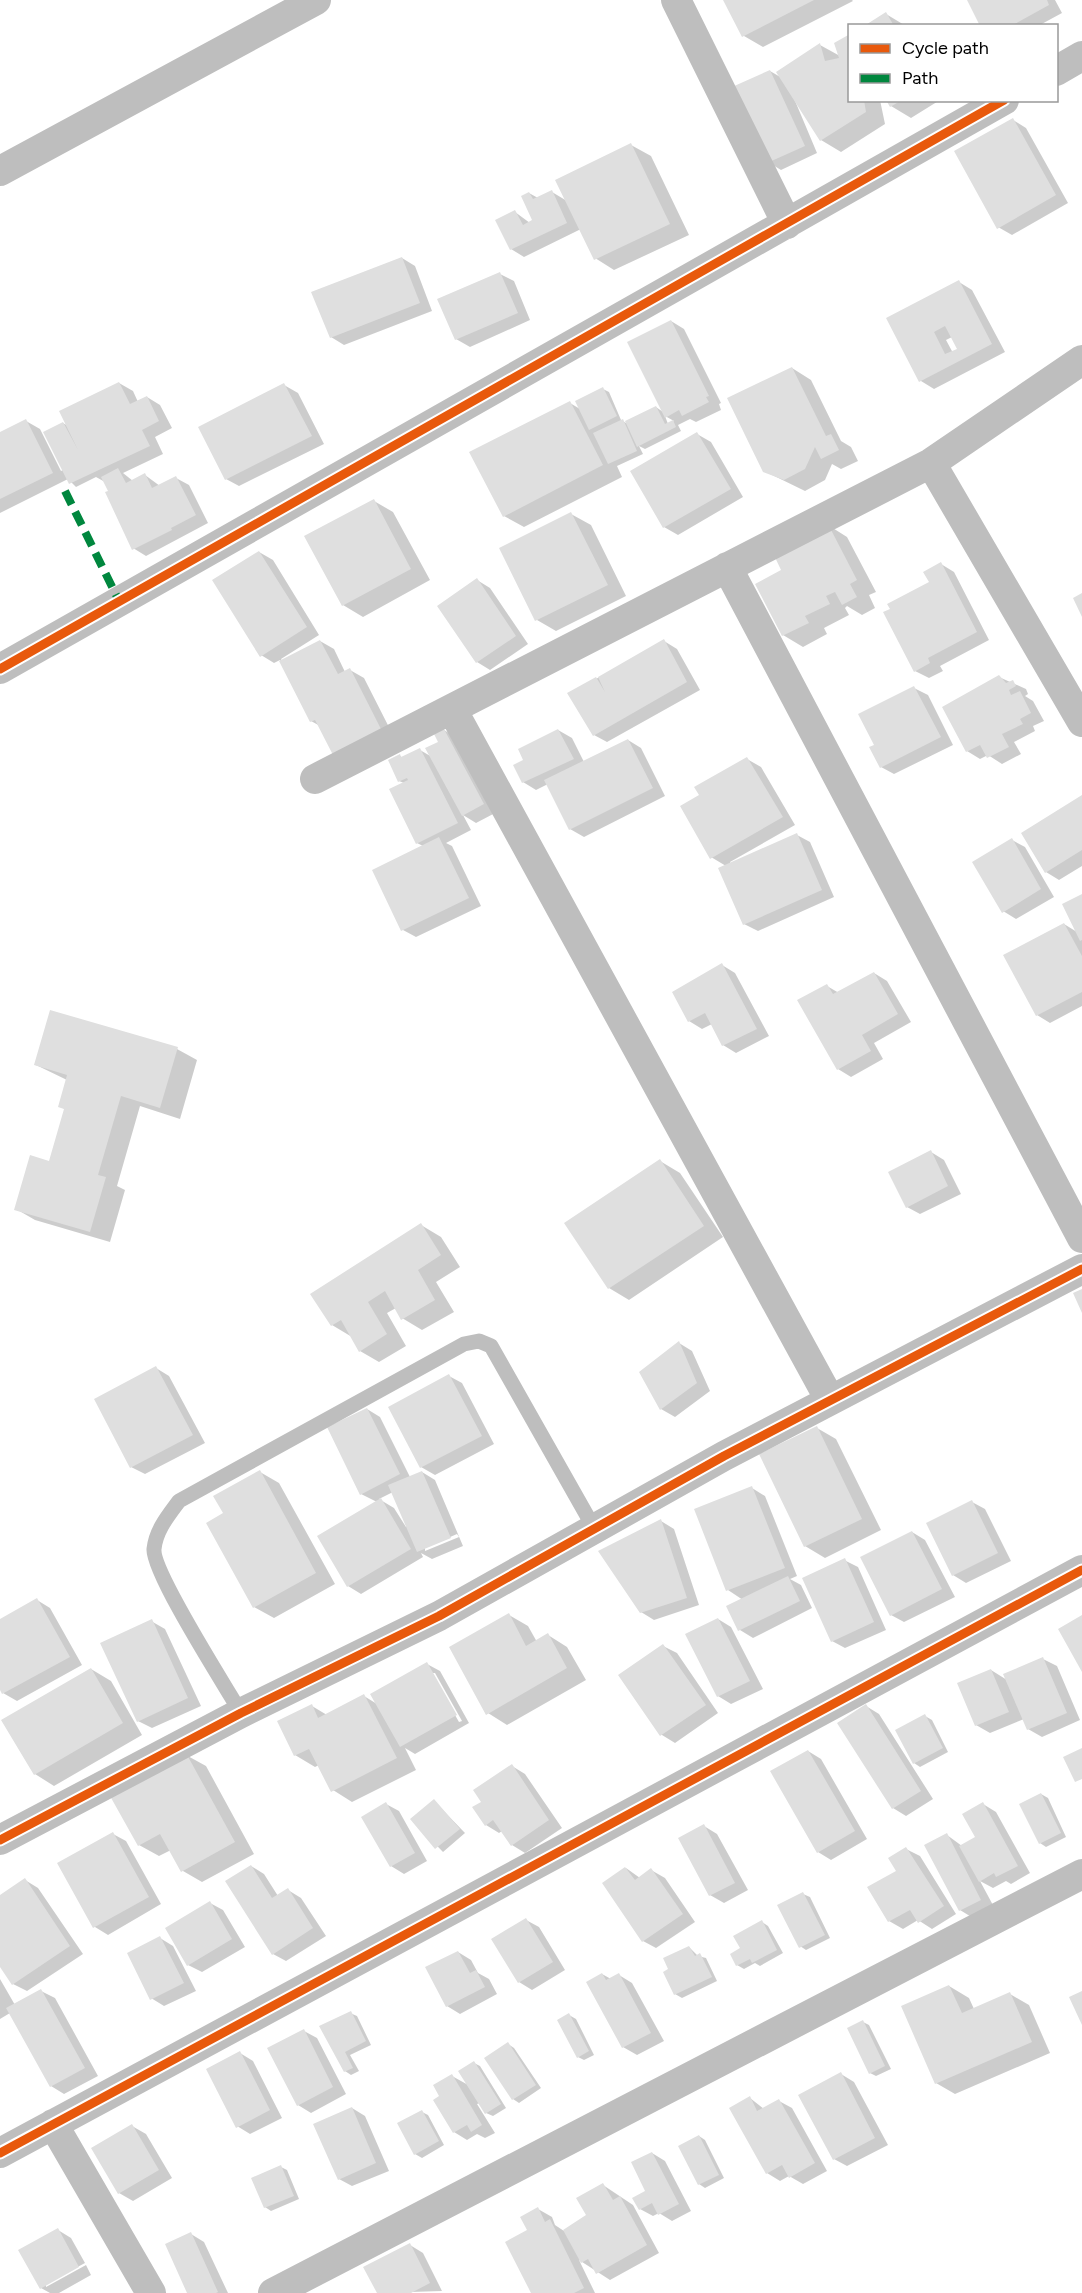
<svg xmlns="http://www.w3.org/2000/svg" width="1082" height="2293" font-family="Figtree,sans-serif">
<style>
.shadow{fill:#0003;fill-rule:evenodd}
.building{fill:#dfdfdf;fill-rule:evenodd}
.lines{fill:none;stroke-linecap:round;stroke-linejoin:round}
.service{stroke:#bebebe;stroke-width:15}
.minor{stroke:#bebebe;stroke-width:30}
.quiet{stroke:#00873e;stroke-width:8;stroke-dasharray:15 8;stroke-linecap:butt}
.cycleway-casing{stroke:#fff;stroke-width:13}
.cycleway{stroke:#e8590c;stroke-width:9}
</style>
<rect width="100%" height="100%" fill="#fff"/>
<path class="shadow" d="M725,0H852L853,1L763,47L744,36Z
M969,0H1055L1062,13L1038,26H982Z
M886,14L906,26H867Z
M820,45L840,56L850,100H880L885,124L841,152L821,140L793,96L817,153L781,170L768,162L770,71L782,78Z
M888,100H940L911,118L891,106Z
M1013,120L1026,128L1068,203L1012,235L998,227Z
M631,145L651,156L689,235L614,270L595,258L581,229L524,257L511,249L515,212L530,223L534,221L529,193L538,198L552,192L567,201Z
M402,258L415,266L432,311L344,345L331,337Z
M500,274L514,281L530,320L470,347L456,339L439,300Z
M959,282L972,290L1005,352L934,389L921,381L888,318ZM952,337L959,350L953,353L946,340Z
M671,321L684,329L721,403L719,404L721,410L696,422L690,419L678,425L681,431L645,449L639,446L643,454L617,466L622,477L524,527L504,516L570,403L580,409L603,389L609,392L621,420L626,423L656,407L663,412ZM665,416L674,421L668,424Z
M792,368L811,380L841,441L851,447L858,461L841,469L832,464L825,480L805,491L764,471Z
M119,383L133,391L138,402L147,397L160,405L172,428L155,437L163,454L123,473L133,481L145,475L160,486L176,478L189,485L208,523L146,556L133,548L105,482L96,477L76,487L68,479L0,513V434L26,421L40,429L61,471L63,470V423L68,426Z
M284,385L298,393L324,444L239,486L226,479Z
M697,434L711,442L743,497L678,535L664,527L632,472Z
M374,501L393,512L430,580L363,617L343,605Z
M571,514L591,525L626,596L556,631L537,620Z
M828,525L847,537L876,592L869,595L875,608L862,615L847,606L845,608L849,615L824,628L827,634L803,647L783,635V571Z
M259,552L273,560L319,635L281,659L282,661L320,641L334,649L345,672L350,670L364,678L395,739L320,726L311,721L280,660L274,663L261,655Z
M941,564L954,572L989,640L940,666L943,671L929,678L915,671L931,583Z
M477,580L490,588L528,644L490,670L477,662Z
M664,641L677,649L700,690L607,742L594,735L569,694Z
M999,677L1026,689L1028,694L1025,696L1033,701L1044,721L1033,726L1035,731L1014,742L1021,754L1002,764L988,755L980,759L967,751Z
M914,688L928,695L953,745L894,774L881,767L876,746Z
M444,730L457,738L497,812L476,823L463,815L471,830L446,843L452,846L481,906L416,937L403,930L423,846L417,843L404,783L399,781L400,756L403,758L420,750L432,757Z
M558,730L572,738L584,762L628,740L641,748L665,796L584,837L570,829L548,784L536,790L523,782L525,761Z
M747,759L761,767L795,825L730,862L731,864L797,835L810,842L834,897L758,931L744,924L726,866L711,857L701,795Z
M1082,797V866L1059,880L1046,872Z
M1012,840L1025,847L1054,897L1016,919L1003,911Z
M1082,896V1006L1050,1023L1037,1015L1064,924L1077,932Z
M722,965L735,973L769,1036L736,1053L723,1045L712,1024L702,1029L689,1021Z
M874,973L887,981L911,1022L874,1043L883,1059L851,1077L838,1069L827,986L839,993Z
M177,1049L197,1060L180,1119L140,1106L117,1186L125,1190L110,1242L35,1220L16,1209L50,1162L66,1110L60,1106L67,1080L36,1065Z
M931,1152L944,1160L961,1194L920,1214L907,1207Z
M660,1161L680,1173L723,1237L629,1300L609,1288L566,1224Z
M421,1225L441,1237L460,1267L436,1282L454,1312L422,1330L402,1318L396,1308L387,1313L406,1346L379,1362L360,1351L352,1337L332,1325Z
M679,1343L692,1351L710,1391L675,1417L661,1409L641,1372Z
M156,1368L169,1376L205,1443L145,1474L131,1467Z
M449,1376L462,1383L494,1444L435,1475L421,1467Z
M367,1409L380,1417L410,1477L422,1472L435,1480L463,1546L432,1559L421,1553L423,1557L361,1594L348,1586L377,1502L361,1494ZM393,1492L408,1526L406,1527L394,1508L379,1499ZM457,1534L459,1537L425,1551V1548Z
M817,1428L836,1439L881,1530L825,1558L805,1546Z
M260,1472L279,1483L335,1584L274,1618L254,1607L225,1514Z
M752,1488L765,1496L797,1576L790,1579L801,1585L812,1608L753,1638L740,1630L728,1607L743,1600L728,1590L696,1510Z
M972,1502L985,1509L1011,1561L966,1583L953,1575Z
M661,1521L674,1529L699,1605L654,1620L641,1612Z
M912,1532L925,1540L955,1597L904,1622L891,1615Z
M844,1560L858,1567L886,1630L845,1648L832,1641Z
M37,1600L50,1608L82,1665L17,1701L3,1693L0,1687V1621Z
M509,1615L528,1626L537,1642L548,1635L567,1647L586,1680L507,1725L488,1713Z
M718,1619L731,1627L763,1689L731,1704L718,1696Z
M151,1621L165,1629L201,1706L152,1728L138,1721Z
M663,1646L677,1653L718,1713L675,1743L662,1735L620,1675Z
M1043,1659L1057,1666L1080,1720L1042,1737L1028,1729L1024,1719L990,1733L976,1725L991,1670L1007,1680Z
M427,1664L440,1671L469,1723L415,1754L405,1748L416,1770L352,1802L333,1790L319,1765L315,1767L295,1755L312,1706L327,1715L364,1696L377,1704ZM431,1673H435L462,1721L459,1722Z
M91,1669L111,1681L142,1735L54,1786L35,1774Z
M866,1706L879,1714L933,1799L906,1816L893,1808Z
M925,1716L932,1720L948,1752L920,1767L914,1763Z
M808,1751L821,1759L867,1839L831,1860L818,1852Z
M186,1755L206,1766L254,1854L202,1882L183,1871L171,1850L159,1856L139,1845Z
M512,1766L525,1774L562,1828L525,1853L512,1845L502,1831L499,1833L486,1825L483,1802Z
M1041,1794L1048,1798L1066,1837L1046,1847L1040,1843Z
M434,1801L465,1833L443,1852L412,1820Z
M386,1804L399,1811L427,1861L404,1874L391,1866L363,1817Z
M983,1804L996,1812L1030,1873L1011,1884L1006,1881L993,1888L980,1881L994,1907L973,1918L960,1910L947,1835L962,1846L977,1837Z
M704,1826L717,1834L748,1890L724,1903L710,1895Z
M113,1834L126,1841L161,1904L108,1935L95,1927L59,1864Z
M906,1849L920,1856L956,1914L932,1929L918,1920L903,1929L889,1921L898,1871Z
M251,1866L264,1874L278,1896L288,1890L301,1898L326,1936L286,1961L273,1954Z
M626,1868L640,1878L651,1870L665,1878L695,1922L656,1948L643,1941Z
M25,1880L38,1888L83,1954L27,1991L13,1984L0,1964V1897Z
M803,1894L810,1897L830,1938L806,1950L800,1946Z
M210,1903L223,1910L245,1947L202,1972L188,1965Z
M526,1920L539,1927L565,1970L532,1990L519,1982Z
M762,1922L768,1926L783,1953L760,1966L755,1963L744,1969L737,1965L732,1955L742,1949Z
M160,1938L173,1946L196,1991L164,2006L151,1998Z
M689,1947L698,1956L706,1958L717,1981L682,1998L675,1994Z
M458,1952L471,1960L478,1973L489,1979L497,1994L460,2014L447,2006Z
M602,1974L611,1979L619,1975L632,1983L664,2041L637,2055L623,2047L588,1982Z
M0,1979L15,2005L41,1991L55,1998L98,2076L64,2094L51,2086L10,2013L0,2019Z
M949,1986L969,1998L974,2009L1010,1994L1029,2005L1050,2053L955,2094L936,2083Z
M350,2013L357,2016L371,2045L350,2055L359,2071L351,2075L345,2071L321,2027Z
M569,2015L576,2019L594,2055L584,2060L578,2057Z
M863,2022L869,2025L891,2069L876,2076L870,2073Z
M304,2031L317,2038L346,2094L311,2113L298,2105Z
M508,2044L514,2048L541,2088L519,2103L513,2099Z
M240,2053L253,2061L282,2118L250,2134L237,2126Z
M474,2063L480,2066L506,2108L493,2116L486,2113L480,2103L477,2104L495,2133L485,2138L477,2134L467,2140L454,2132L441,2096L452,2076L470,2086Z
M841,2074L854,2082L888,2145L847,2166L834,2159Z
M750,2098L764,2109L779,2101L792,2108L827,2171L803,2184L789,2176L780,2181L767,2173Z
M352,2108L365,2116L389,2171L352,2186L339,2179Z
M422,2112L428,2115L444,2145L422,2158L415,2154Z
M132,2126L146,2134L172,2178L133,2201L119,2193L93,2149Z
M699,2136L705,2140L724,2178L705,2188L699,2184Z
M652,2153L665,2161L691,2211L672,2221L659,2213L653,2216L640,2209L647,2192Z
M281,2167L287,2170L299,2199L271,2211L265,2207Z
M603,2185L633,2205L659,2253L610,2280L579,2260L595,2293H533L529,2231L538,2209L552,2217L555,2225L564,2231L588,2216Z
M58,2230L71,2238L85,2263L46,2284V2287L86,2265L91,2275L59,2293H50L41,2288Z
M191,2234L204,2242L228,2293H189Z
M410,2245L423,2253L442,2291L379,2293Z"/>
<path class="building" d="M723,0H814L742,37Z
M967,0H1047L1049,5L1011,26H980Z
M886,12L894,26H864Z
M850,34V100H864L866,112L820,141L776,72L820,43L825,61L839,58L834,43Z
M770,70L805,146L767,163L732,87Z
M886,100H902L890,107Z
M1013,118L1056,195L997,229L954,151Z
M631,143L670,224L594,260L555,180Z
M552,190L567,223L510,250L495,220L515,210L523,225L532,220L521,196L529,192L533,199Z
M402,257L420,303L330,338L311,292Z
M500,272L518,313L455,340L437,299Z
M959,280L992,344L919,382L886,318ZM945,326L957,349L945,354L934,332Z
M671,320L709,396L706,397L709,402L682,416L679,410L665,418L627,342Z
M792,367L826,436L831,434L839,450L821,459L815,447L805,469L784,480L763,472L727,398Z
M119,382L130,404L147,396L159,421L142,430L150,446L69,484L43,432L63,422L78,450L59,411Z
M284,383L312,436L225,480L198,427Z
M603,387L617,416L589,430L575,401Z
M570,401L603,465L503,517L469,452Z
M656,406L665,424L673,420L676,427L637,447L625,421Z
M26,419L53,473L0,499V432Z
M623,419L637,451L608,464L593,433Z
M697,432L731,489L663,528L630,471Z
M118,468L126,483L145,473L152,488L176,476L196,515L171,528L172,530L132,550L105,492L108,491L101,477Z
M374,499L411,569L342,606L304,536Z
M571,512L608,585L535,621L499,548Z
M828,524L857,580L850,584L857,597L842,605L835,592L826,596L830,604L805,616L809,623L782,636L755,584L781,570L772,551Z
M259,551L307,627L260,657L212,580Z
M941,562L977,632L928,658L930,663L914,672L883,612L890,609L887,604L929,582L923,572Z
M477,578L516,636L476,663L437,606Z
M1082,593V617L1073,598Z
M664,639L687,682L593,736L567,693L596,677L605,692L598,677Z
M320,640L338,674L350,668L382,731L333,755L315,720L310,722L279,661Z
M999,675L1006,683L1013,680L1016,686L1009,690L1011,695L1020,691L1031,713L1020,719L1023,724L1002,734L1009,747L987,758L980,745L966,752L942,707Z
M914,686L941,737L880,768L869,747L874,745L858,714Z
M444,729L484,804L462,816L425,748L438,742L434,734Z
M558,729L574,759L522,783L513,765L523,760L518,749Z
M628,739L653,788L569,830L544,780Z
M420,748L458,823L416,844L389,789L408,780L407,778L398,782L388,760L400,754L401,757Z
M747,757L783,817L710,859L680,806L699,795L694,787Z
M1082,795V850L1045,873L1021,833Z
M797,833L822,890L743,925L718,868Z
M439,837L469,898L401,931L372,870Z
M1012,838L1041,889L1002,913L972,862Z
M1082,894V940L1080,941L1062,904Z
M1064,923L1082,956V992L1036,1016L1003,955Z
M722,963L757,1029L722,1046L705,1013L688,1022L672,992Z
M874,972L898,1014L862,1035L871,1051L837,1070L797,1000L827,984L833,994Z
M50,1010L178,1047L160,1108L121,1096L98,1175L106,1177L90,1232L14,1210L30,1155L49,1161L64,1109L58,1107L67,1075L34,1065Z
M931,1150L948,1186L906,1208L888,1172Z
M660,1159L704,1226L608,1289L564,1223Z
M421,1223L441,1255L418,1270L435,1300L401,1320L385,1291L368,1302L387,1334L359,1352L341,1320L331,1326L310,1294Z
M1082,1289V1313L1073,1293Z
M679,1341L697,1383L660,1410L639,1372Z
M156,1366L193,1435L130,1468L94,1399Z
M449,1374L482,1436L420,1468L388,1407Z
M367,1408L400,1474L360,1495L327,1427Z
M817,1426L862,1519L804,1547L759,1454Z
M260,1470L316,1573L253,1608L206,1523L223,1513L213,1496Z
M422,1471L451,1538L417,1552L388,1485Z
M752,1486L785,1568L726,1591L694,1509Z
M381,1498L411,1549L347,1587L317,1536Z
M972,1500L998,1553L952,1576L926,1523Z
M661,1519L687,1598L640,1613L598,1551Z
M912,1531L942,1589L890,1616L860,1557Z
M845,1558L874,1622L831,1642L802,1578Z
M788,1576L800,1601L738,1631L726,1606Z
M37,1598L70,1657L2,1694L0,1690V1619Z
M509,1613L526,1646L548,1633L567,1668L486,1715L449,1647Z
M1082,1615V1672L1058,1629Z
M718,1618L750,1681L717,1697L685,1634Z
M152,1619L188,1698L137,1722L100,1643Z
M663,1644L706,1705L660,1736L618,1675Z
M1043,1657L1067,1713L1027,1730L1003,1674Z
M427,1662L457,1715L400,1747L370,1694Z
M91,1668L123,1723L34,1775L1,1720Z
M991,1669L1009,1712L975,1726L957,1683Z
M364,1694L397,1758L331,1792L309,1749L294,1756L277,1721L312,1704L318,1718Z
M866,1704L921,1791L892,1809L837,1723Z
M925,1714L943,1748L913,1764L895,1730Z
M1082,1748V1779L1075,1782L1063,1757Z
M808,1750L855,1831L817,1853L770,1771Z
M186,1753L235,1842L181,1872L160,1834L138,1846L110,1796Z
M512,1764L549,1820L511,1846L493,1820L485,1826L472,1807L481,1802L473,1790Z
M1041,1793L1061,1833L1039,1844L1019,1804Z
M434,1799L460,1829L435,1849L410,1819Z
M386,1802L415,1853L390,1867L361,1817Z
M983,1802L1018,1866L996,1877L994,1873L979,1882L959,1846L975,1837L962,1814Z
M704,1824L735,1883L709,1896L678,1838Z
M113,1832L149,1897L93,1928L57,1863Z
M947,1833L981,1900L959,1911L924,1845Z
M906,1847L944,1906L918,1923L910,1910L888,1922L867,1887L896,1871L888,1858Z
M251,1865L272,1898L288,1888L313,1928L272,1955L225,1881Z
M625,1867L635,1880L651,1868L683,1914L642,1942L602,1883Z
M25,1878L70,1946L12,1985L0,1967V1895Z
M803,1892L825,1935L799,1948L777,1905Z
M210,1901L232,1939L187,1966L165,1928Z
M526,1918L553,1962L518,1983L491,1939Z
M762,1920L777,1950L752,1963L750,1959L736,1966L730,1954L740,1948L733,1936Z
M160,1936L184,1983L150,2000L127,1953Z
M689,1946L695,1956L700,1953L712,1977L674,1995L663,1972L668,1969L663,1958Z
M458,1951L470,1973L476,1970L485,1987L446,2007L425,1967Z
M602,1973L606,1980L619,1973L651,2033L622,2048L586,1982Z
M949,1985L962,2013L1010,1992L1032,2042L935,2084L901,2006Z
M41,1989L85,2068L50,2087L6,2008Z
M1082,1991V2025L1069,1997Z
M351,2011L366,2041L345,2052L353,2068L344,2072L319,2026Z
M569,2013L589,2051L577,2058L557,2020Z
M863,2020L885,2066L869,2074L847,2028Z
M304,2029L333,2087L297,2106L267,2048Z
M508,2042L536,2085L512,2100L484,2058Z
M240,2051L270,2110L236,2128L206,2069Z
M474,2061L501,2104L485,2114L458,2071Z
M841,2072L875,2138L833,2160L798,2095Z
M452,2074L482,2125L471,2132L467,2125L453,2133L433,2100L439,2096L433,2085Z
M750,2096L757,2111L779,2099L815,2163L789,2178L782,2165L766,2174L729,2108Z
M352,2107L376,2163L338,2180L313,2124Z
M422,2110L439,2141L414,2155L397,2123Z
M132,2124L159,2170L118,2194L91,2148Z
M699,2135L719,2175L698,2185L678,2146Z
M652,2152L679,2204L658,2215L652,2203L639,2210L632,2198L645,2191L631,2162Z
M281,2165L294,2196L264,2208L251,2178Z
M603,2183L613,2200L620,2196L647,2245L596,2274L588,2259L581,2263L563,2230L586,2215L576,2198Z
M538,2207L545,2222L550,2219L584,2288L574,2293H531L505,2242L527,2230L520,2217Z
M58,2228L79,2267L40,2289L18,2250Z
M191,2232L218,2292L216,2293H187L165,2244Z
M410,2243L430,2283L411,2293H377L363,2267Z"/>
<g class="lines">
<path class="service" d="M241,1713C226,1687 152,1572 154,1549C156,1530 168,1516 179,1501L464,1344L479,1341L491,1346L594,1528"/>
<path class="minor" d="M676,0L787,224
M1056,71L1082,56
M0,171L316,0
M931,463L1082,722
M727,567L1082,1238
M0,669L1004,100
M453,711L830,1400
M315,779L931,463L1082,360
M0,1840L241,1713L439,1616L724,1456L1082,1269
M53,2124L151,2293
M0,2153L1082,1570
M273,2293L1082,1874"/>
<path class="quiet" d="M65,491L120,603"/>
<g class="cycleway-casing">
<path id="cycleway" d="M0,669L1004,100
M0,1840L241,1713L439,1616L724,1456L1082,1269
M0,2153L1082,1570"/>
</g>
<use href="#cycleway" class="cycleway"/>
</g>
<rect x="848" y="24" width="210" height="78" fill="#ffffff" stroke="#999999" stroke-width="1.5"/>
<rect x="860" y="44" width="30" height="9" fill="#e8590c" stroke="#999999" stroke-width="1.5"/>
<text x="902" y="54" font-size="18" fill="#000000">Cycle path</text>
<rect x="860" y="74" width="30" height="9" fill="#00873e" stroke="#999999" stroke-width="1.5"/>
<text x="902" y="84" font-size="18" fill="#000000">Path</text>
</svg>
